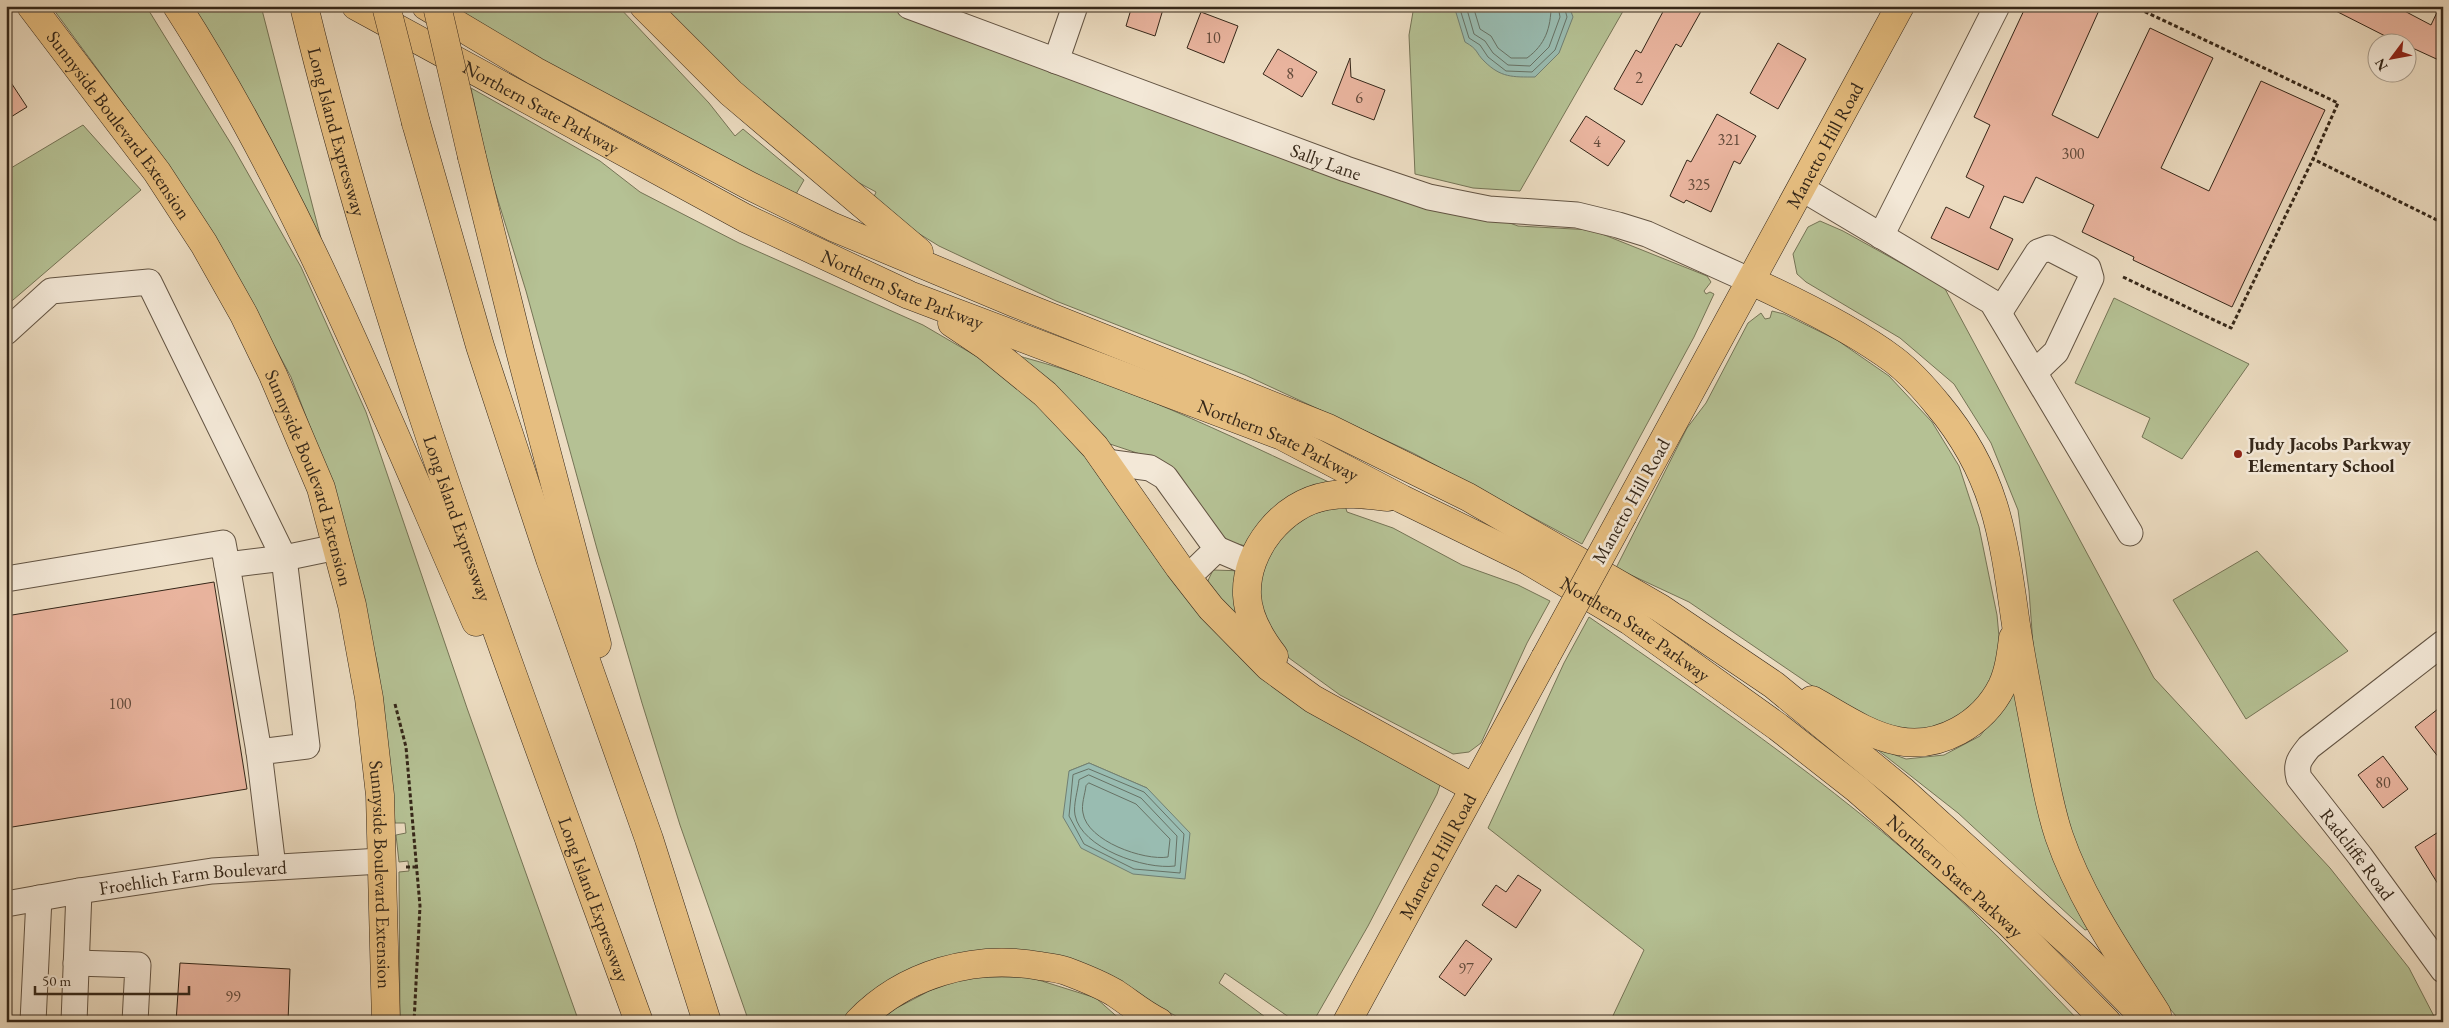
<svg xmlns="http://www.w3.org/2000/svg" width="2449" height="1028" font-family="'EB Garamond',serif">
<style>
.green{fill:#b5c194;stroke:#757456;fill-rule:evenodd}
.water{fill:#99bcb1;stroke:#718074}
.lines{fill:none;stroke-linecap:round;stroke-linejoin:round}
.shore{stroke:#677265;stroke-width:1}
.building{fill:#e9b49e;stroke:#352719}
.minor-casing{stroke:#635443;stroke-width:27}
.major-casing{stroke:#352719;stroke-width:29}
.highway-casing{stroke:#352719;stroke-width:29}
.path{stroke:#352719;stroke-width:3;stroke-dasharray:4 2.5;stroke-linecap:butt}
.minor{stroke:#f3e8d7;stroke-width:25}
.major{stroke:#e6be80;stroke-width:28}
.highway{stroke:#e6be80;stroke-width:28}
.major-bridge-casing{stroke:#352719;stroke-width:29;stroke-linecap:butt}
.highway-bridge-casing{stroke:#352719;stroke-width:29;stroke-linecap:butt}
.major-bridge{stroke:#e6be80;stroke-width:28}
.highway-bridge{stroke:#e6be80;stroke-width:28}
.poi-dot{fill:#8f2418;stroke:#f3e8d7;stroke-width:2}
.labels{text-anchor:middle;dominant-baseline:central;stroke-width:5;stroke-linejoin:round;paint-order:stroke}
.number-label{font-size:16px;fill:#624a3a}
.street-label{font-size:19px;fill:#352719;stroke:#f3e8d7}
.poi-label{font-size:19px;font-weight:bold;fill:#352719;stroke:#f3e8d7;text-anchor:start}
</style>
<rect width="100%" height="100%" fill="#ecdcc1"/>
<filter id="stains"><feTurbulence type="fractalNoise" baseFrequency=".004" numOctaves="4"/><feColorMatrix values="0 0 0 0 .2 0 0 0 0 .09 0 0 0 0 .02 0 0 0 .5 -.17"/></filter>
<radialGradient id="worn" r=".72"><stop offset=".6" stop-color="#630" stop-opacity="0"/><stop offset="1" stop-color="#630" stop-opacity=".3"/></radialGradient>
<path class="green" d="M51,6H146L233,147L301,267L366,412L467,708L579,1022H400L399,872L409,871L408,861L399,862L396,835L406,833L405,823H395L378,667L351,547L328,474L291,377L218,241L157,150Z
M185,6H261L327,262Z
M454,6H618L709,103L735,136L743,129L804,180L796,194L694,144L456,14Z
M656,6H921L1518,226L1592,230L1707,276L1711,282L1704,291L1706,294L1710,292L1714,294L1694,337L1582,544L1413,453L1245,375L1056,301L939,246L871,204L876,192L811,157Z
M1414,6H1626L1520,191L1473,188L1415,174L1409,35Z
M471,88L600,161L640,192L739,243L923,325L988,363L1050,413L1090,457L1181,587L1441,782L1437,794L1368,926L1313,1022H1296L1225,973L1219,983L1272,1022H1187L1072,960L972,952L912,968L863,998L843,1022H749L680,825L642,703L597,549L526,291L488,168ZM1089,763L1147,788L1069,771Z
M83,125L141,190L6,306V171Z
M1820,221L1843,231L1944,287L2154,678L2330,868L2409,968L2437,1022H2181L2150,985L2102,908L2071,840L2035,671L2029,591L2018,510L1991,443L1954,384L1900,338L1806,282L1797,274L1793,254L1808,227Z
M2114,298L2249,364L2182,459L2142,437L2150,418L2075,383Z
M1772,311L1784,314L1837,340L1889,376L1932,422L1959,466L1979,527L1997,615L2001,658L1986,691L1962,717L1932,731L1868,724L1689,602L1616,568L1687,428L1706,403L1748,323L1761,313L1765,319L1770,318Z
M1003,352C1118,380 1226,434 1333,484L1251,547L1228,542L1164,462L1101,441Z
M1345,505L1347,512L1393,528L1462,565L1518,585L1550,601L1527,643L1481,743L1469,752L1453,754L1340,695L1289,658L1261,622L1254,578L1294,519Z
M2257,551L2348,651L2246,719L2173,600Z
M1213,570L1244,571V625L1204,589Z
M1589,617C1721,708 1855,800 1972,911C2009,947 2044,985 2080,1022H1610L1644,950L1488,828L1564,663Z
M2015,689L2093,928L2085,930L1958,813L1874,747L1906,759L1944,755L1980,736Z
M956,977H1029L1096,998L1123,1022H881L889,1012Z"/>
<path class="water" d="M1454,6H1569L1573,17L1559,53L1535,77C1513,77 1501,78 1484,61C1475,52 1479,50 1465,42Z
M1089,763L1147,788L1190,833L1185,879L1133,874L1081,848L1063,817L1069,771Z"/>
<g class="lines">
<path class="shore" d="M1459,6L1469,38L1480,45L1488,57L1506,71L1532,72L1555,50L1567,17L1564,6
M1466,6L1474,34L1485,41L1493,53L1508,65L1530,66L1549,47L1560,17L1558,6
M1473,6L1480,29L1491,36L1498,48L1511,58H1527C1545,45 1551,28 1551,6
M1089,769L1144,792L1184,834L1180,873L1134,869L1084,844L1069,816L1073,775Z
M1089,775L1141,798L1177,836L1175,866C1145,870 1081,848 1075,815C1073,805 1078,790 1079,780Z
M1089,783L1136,804L1170,839L1168,857C1144,861 1087,841 1083,813C1081,805 1085,794 1086,786Z"/>
</g>
<path class="building" d="M1132,6H1164L1155,36L1126,26Z
M1666,6H1704L1681,47L1676,44L1642,105L1614,89L1636,50L1641,53Z
M2026,6H2101L2052,115L2098,138L2150,28L2213,58L2161,168L2209,191L2261,81L2325,110L2232,307L2133,260L2134,257L2082,232L2094,205L2036,177L2023,203L2004,196L1990,228L2013,239L1998,270L1931,238L1946,207L1969,218L1984,186L1966,177L1990,125L1974,117Z
M2326,6H2395L2431,25L2440,6H2443V62L2406,45V42H2397Z
M1201,12L1238,26L1224,63L1187,48Z
M1778,43L1806,59L1778,109L1750,93Z
M1278,49L1317,72L1302,97L1263,74Z
M1350,58L1351,77L1385,90L1374,120L1332,104Z
M6,75L27,107L6,120Z
M1717,114L1756,136L1740,164L1734,161L1711,212L1686,200L1684,203L1670,196L1687,160L1691,162Z
M1586,116L1625,141L1608,166L1570,141Z
M214,582L247,789L6,828V616Z
M2443,705V763L2415,727Z
M2383,756L2408,789L2383,808L2358,775Z
M2443,829V892L2415,847Z
M1518,875L1541,890L1516,928L1482,905L1496,885L1506,892Z
M1466,940L1492,959L1465,996L1439,977Z
M180,963L290,969L288,1022H176Z"/>
<g class="lines">
<g class="minor-casing">
<g id="minor">
<path id="s1" d="M909,6L1346,169L1429,197L1489,209L1577,215L1618,225L1647,234L1751,281"/>
<path d="M1056,61L1075,6"/>
<path d="M1801,188L1992,302L2130,533"/>
<path d="M1881,236L1997,6"/>
<path d="M1999,313L2038,252L2049,248L2088,268L2091,278L2056,352L2035,372"/>
<path d="M6,332L51,291L149,282L284,558L307,746L259,752L273,867"/>
<path d="M1106,462L1150,468L1165,477L1217,549L1187,578"/>
<path d="M1217,549L1252,564"/>
<path d="M6,579L223,543L227,565"/>
<path id="s2" d="M2443,643L2309,747C2300,758 2295,764 2299,778L2360,856L2443,970"/>
<path d="M259,752L227,565L284,558L337,547"/>
<path id="s3" d="M6,904L79,891L212,871L381,861"/>
<path d="M76,963L138,965L135,1022"/>
<path d="M33,1022L39,898"/>
<path d="M74,1022L79,891"/>
</g>
</g>
<g class="major-casing">
<g id="major">
<path id="s4" d="M31,6L157,172L204,244L244,315L273,375L321,488L352,605L369,698L380,795L386,1022"/>
<path id="s5" d="M1623,515L1900,6"/>
<path id="s6" d="M1347,1022L1545,658"/>
</g>
</g>
<g class="highway-casing">
<g id="highway">
<path d="M177,6C301,199 384,413 476,622"/>
<path id="s7" d="M304,6C388,353 518,687 639,1022"/>
<path id="s8" d="M356,6L745,218L909,295L1282,436L1402,499L1527,560L1630,621L1778,727L1857,789L2008,922L2107,1022"/>
<path d="M426,6L535,71L750,186L833,227L1015,303L1328,428L1468,497L1660,608L1774,685L1903,791L2082,954L2149,1022"/>
<path d="M644,6L731,93L919,252"/>
<path d="M416,123L480,346L550,559L649,839L707,1022"/>
<path d="M472,157L520,351L597,644"/>
<path d="M1751,281C1797,302 1854,330 1894,360C1911,373 1925,389 1938,405C1995,473 2003,533 2015,618C2021,660 2030,703 2038,745C2044,775 2049,806 2059,836C2081,900 2121,957 2157,1014"/>
<path d="M952,323L986,346L1045,394L1067,417L1095,447L1179,567L1211,608L1269,667L1313,699L1474,788"/>
<path d="M1274,656C1260,638 1248,618 1247,595C1245,550 1283,503 1327,496C1347,492 1368,495 1388,497"/>
<path d="M1812,700C1839,715 1867,735 1898,741C1940,749 1983,724 2002,686C2009,671 2011,654 2013,638"/>
<path d="M858,1022C904,974 974,954 1040,966C1048,967 1058,968 1066,971C1082,977 1100,984 1115,993C1130,1003 1143,1014 1159,1022"/>
</g>
</g>
<path class="path" d="M2133,6L2338,103L2313,159L2443,223
M2123,277L2231,328L2313,159
M395,704L406,747L420,906L414,1022
M406,867H417"/>
<use href="#minor" class="minor"/>
<use href="#major" class="major"/>
<use href="#highway" class="highway"/>
<g class="major-bridge-casing">
<path id="major-bridge" d="M1545,658L1623,515"/>
</g>
<g class="highway-bridge-casing">
<path id="highway-bridge" d="M386,6L416,123
M437,6L472,157"/>
</g>
<use href="#major-bridge" class="major-bridge"/>
<use href="#highway-bridge" class="highway-bridge"/>
</g>
<circle class="poi-dot" cx="2238" cy="454" r="5"/>
<g class="labels">
<g class="number-label">
<text x="1213" y="37">10</text>
<text x="1290" y="73">8</text>
<text x="1639" y="77">2</text>
<text x="1359" y="97">6</text>
<text x="1729" y="139">321</text>
<text x="1597" y="141">4</text>
<text x="2073" y="153">300</text>
<text x="1699" y="184">325</text>
<text x="120" y="703">100</text>
<text x="2383" y="782">80</text>
<text x="1466" y="968">97</text>
<text x="233" y="996">99</text>
</g>
<g class="street-label">
<text stroke="none"><textPath href="#s8" startOffset="211">Northern State Parkway</textPath></text>
<text stroke="none"><textPath href="#s4" startOffset="148">Sunnyside Boulevard Extension</textPath></text>
<text stroke="none"><textPath href="#s7" startOffset="130">Long Island Expressway</textPath></text>
<text stroke="none"><textPath href="#s5" startOffset="421">Manetto Hill Road</textPath></text>
<text stroke="none"><textPath href="#s1" startOffset="445">Sally Lane</textPath></text>
<text stroke="none"><textPath href="#s8" startOffset="616">Northern State Parkway</textPath></text>
<text stroke="none"><textPath href="#s8" startOffset="1021">Northern State Parkway</textPath></text>
<text stroke="none"><textPath href="#s4" startOffset="552">Sunnyside Boulevard Extension</textPath></text>
<text transform="translate(1631 501) rotate(-61)">Manetto Hill Road</text>
<text stroke="none"><textPath href="#s7" startOffset="535">Long Island Expressway</textPath></text>
<text stroke="none"><textPath href="#s8" startOffset="1426">Northern State Parkway</textPath></text>
<text stroke="none"><textPath href="#s2" startOffset="300">Radcliffe Road</textPath></text>
<text stroke="none"><textPath href="#s6" startOffset="189">Manetto Hill Road</textPath></text>
<text stroke="none"><textPath href="#s4" startOffset="958">Sunnyside Boulevard Extension</textPath></text>
<text stroke="none"><textPath href="#s8" startOffset="1831">Northern State Parkway</textPath></text>
<text stroke="none"><textPath href="#s3" startOffset="189">Froehlich Farm Boulevard</textPath></text>
<text stroke="none"><textPath href="#s7" startOffset="940">Long Island Expressway</textPath></text>
</g>
<g class="poi-label">
<text x="2248" y="443">Judy Jacobs Parkway<tspan x="2248" dy="22">Elementary School</tspan></text>
</g>
</g>
<rect width="2449" height="1028" fill="none" stroke="#ecdcc1" stroke-width="25"/>
<rect x="8" y="8" width="2434" height="1013" fill="none" stroke="#352719" stroke-width="2.5"/>
<rect x="12" y="12" width="2424" height="1003" fill="none" stroke="#352719"/>
<g transform="translate(2392 58) rotate(238)"><circle r="24" fill="#f3e8d7" stroke="#a79b8b"/>
<path d="M0-4L9 19L0 12L-9 19Z" fill="#8f2418"/>
<text y="-8" font-size="14" font-weight="bold" text-anchor="middle" fill="#352719">N</text>
</g>
<path d="M35 986v8h154v-8" fill="none" stroke="#352719" stroke-width="2.5"/>
<text x="42" y="986" font-size="15" fill="#352719" stroke="#f3e8d7" stroke-width="4" paint-order="stroke">50 m</text>
<rect width="100%" height="100%" filter="url(#stains)"/>
<rect width="100%" height="100%" fill="url(#worn)"/>
</svg>
